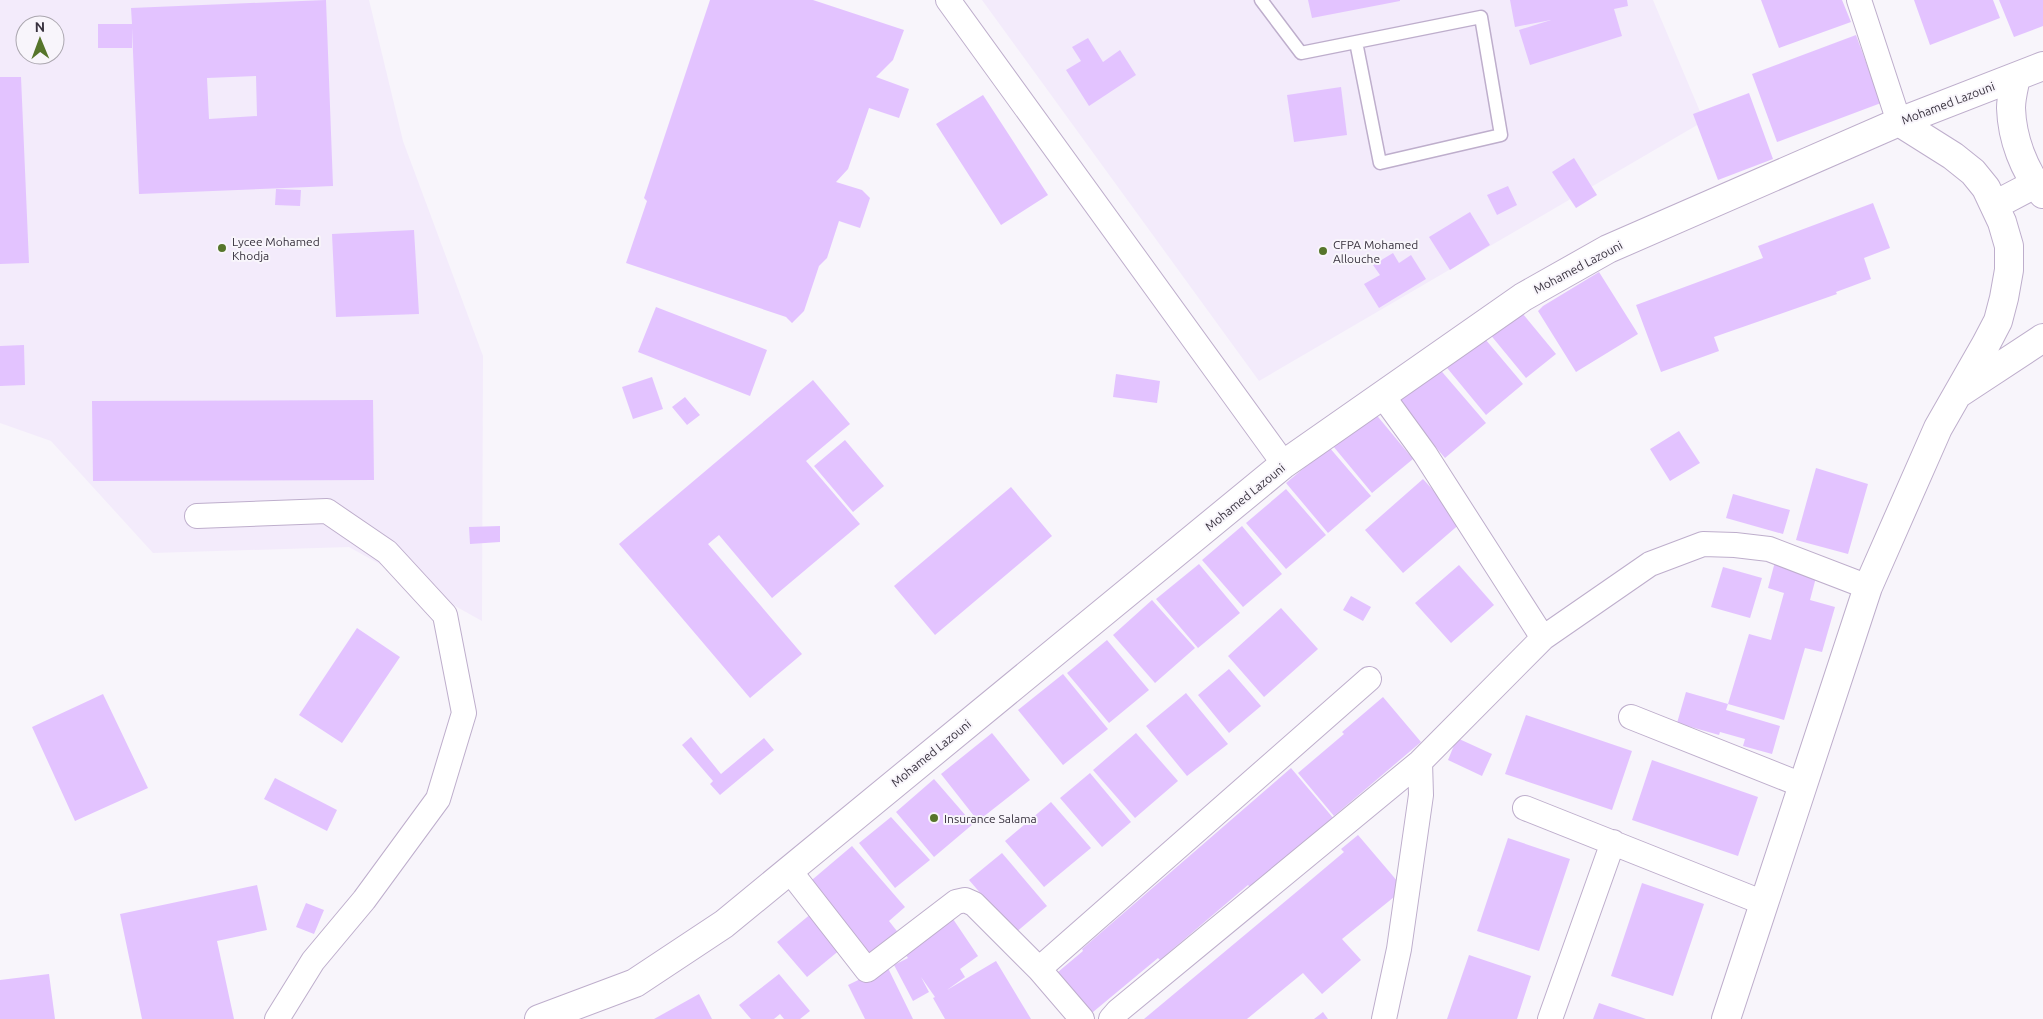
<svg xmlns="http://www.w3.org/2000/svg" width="2043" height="1019" font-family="Ubuntu,sans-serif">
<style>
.built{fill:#f3ebfb;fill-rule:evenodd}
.building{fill:#e3c3ff;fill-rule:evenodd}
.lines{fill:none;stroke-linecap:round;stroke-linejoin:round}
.lane-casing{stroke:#beaecc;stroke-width:15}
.street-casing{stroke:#beaecc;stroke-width:26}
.secondary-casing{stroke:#beaecc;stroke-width:30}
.lane{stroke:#fff;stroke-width:12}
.street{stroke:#fff;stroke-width:24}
.secondary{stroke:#fff;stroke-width:28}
.poi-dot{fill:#56752b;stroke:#f8f5fb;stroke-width:2}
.labels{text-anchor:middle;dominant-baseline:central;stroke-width:4;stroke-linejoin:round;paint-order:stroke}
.street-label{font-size:12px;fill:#38323e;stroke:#f8f5fb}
.poi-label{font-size:12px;fill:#38323e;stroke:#f8f5fb;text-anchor:start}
</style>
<rect width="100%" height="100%" fill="#f8f5fb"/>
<path class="built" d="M0,0H369L403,141L483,356L482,621L349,547L153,553L51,441L0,423ZM25,25H55V55H25Z
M982,0H1653L1704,121L1259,381Z"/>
<path class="building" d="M326,0L333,186L139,194L132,28V48H98V24H132L131,8ZM256,76L257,116L209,119L207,78Z
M710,0H813L904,30L893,60L876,77L909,89L899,118L869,108L848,169L836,182L862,190L870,198L860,228L839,221L827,258L819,266L804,311L792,323L786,317L626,263L647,201L644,198Z
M1308,0H1400V1L1312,18Z
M1510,0H1627L1628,6L1614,9L1622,36L1530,65L1519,30L1551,20L1515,27Z
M1761,0H1842L1851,22L1779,48Z
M1914,0H1993L2000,18L1930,45Z
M1999,0H2043V26L2014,37Z
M1856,35L1881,103L1777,142L1752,74Z
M1088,38L1103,62L1120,50L1136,75L1089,106L1066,70L1081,61L1072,47Z
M0,77H21L29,263L0,264Z
M1341,87L1347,135L1294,142L1287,95Z
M1749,93L1773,159L1718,180L1693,114Z
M983,95L1048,195L1001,225L936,124Z
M1574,158L1597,195L1576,208L1552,172Z
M1508,186L1517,205L1497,215L1487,195Z
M276,189L301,190L300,206L275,205Z
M1873,203L1890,248L1864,258L1871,279L1836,292L1837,294L1714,337L1719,351L1661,372L1636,305L1763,258L1758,246Z
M1470,212L1490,245L1450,270L1429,237Z
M414,230L419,314L336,317L332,234Z
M1393,253L1399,263L1411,255L1426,279L1379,308L1364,284L1380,275L1373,265Z
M1599,272L1638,334L1576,372L1538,311L1543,306Z
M656,307L767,350L750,396L638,352Z
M1518,308L1556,354L1526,378L1489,333Z
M1480,333L1523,384L1486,415L1443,363Z
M24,345L25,385L0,386V346Z
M1437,366L1486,423L1445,458L1396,401Z
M1116,374L1160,381L1157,403L1113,397Z
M652,377L663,409L633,419L622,387Z
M813,380L850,424L806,461L860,524L772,598L719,535L708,544L802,654L750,698L619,544Z
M685,397L700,415L687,425L672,407Z
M373,400L374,480L93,481L92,401Z
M1374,412L1413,459L1372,493L1333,446Z
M1679,431L1700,463L1670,481L1650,449Z
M845,440L884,486L853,512L814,466Z
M1329,447L1371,496L1328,533L1286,483Z
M1816,468L1868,484L1848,554L1796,540Z
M1423,479L1462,522L1403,573L1365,530Z
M1011,487L1052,536L935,635L894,586Z
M1286,489L1326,535L1286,569L1246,523Z
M1733,494L1790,510L1783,534L1726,518Z
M500,526V542L470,544L469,527Z
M1242,526L1282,574L1243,607L1202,560Z
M1776,558L1818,570L1810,600L1835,607L1822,652L1805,648L1784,720L1728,704L1749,634L1771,640L1784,593L1768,588Z
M1199,564L1240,613L1198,648L1156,599Z
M1459,565L1494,605L1451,643L1415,603Z
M1723,567L1762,578L1750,618L1711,607Z
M1351,596L1371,607L1363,621L1343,610Z
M1152,600L1195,648L1155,683L1113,635Z
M1281,608L1318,649L1264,697L1228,656Z
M357,628L400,657L342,743L299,715Z
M1107,640L1149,690L1109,723L1067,673Z
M1229,669L1261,706L1229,733L1198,695Z
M1063,674L1108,729L1063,765L1018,710Z
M1686,692L1728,704L1726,710L1780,726L1772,754L1743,746L1745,739L1720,732L1719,735L1677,723Z
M1186,693L1228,744L1187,776L1146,726Z
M103,694L148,788L75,821L32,727Z
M1383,697L1421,742L1334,816L1298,773L1344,734L1342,732Z
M1526,715L1632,751L1612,810L1505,774Z
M992,733L1030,780L978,821L941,774Z
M1136,733L1178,781L1135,818L1093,770Z
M691,737L721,774L764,738L774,750L720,795L710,784L713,781L682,745Z
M1457,738L1492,754L1482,776L1448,760Z
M1652,760L1758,797L1738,856L1632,820Z
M1291,768L1334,819L1252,889L1248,885L1160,960L1158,958L1087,1017L1052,977L1083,951L1082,949Z
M1090,773L1131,822L1102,847L1060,798Z
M275,778L337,810L327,831L264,799Z
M934,779L973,824L934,857L896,812Z
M1051,802L1091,848L1044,887L1005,841Z
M891,817L930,860L895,888L859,843Z
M1358,835L1404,889L1342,939L1361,960L1322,994L1303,973L1247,1019H1144L1306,884L1344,852L1341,849Z
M1508,838L1570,859L1539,951L1477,931Z
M852,846L905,907L889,921L900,935L871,960L806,885Z
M1002,853L1047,906L1015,933L969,880Z
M1642,883L1704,904L1673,996L1611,976Z
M257,885L267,930L217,941L234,1019H142L120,914Z
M306,903L324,910L314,934L296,927Z
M812,913L841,949L807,977L777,942Z
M951,916L978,956L960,969L965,977L947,990L996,961L1031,1019H945L933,998L935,997L921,977L929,992L913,1001L894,965L908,958L902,950Z
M1469,955L1531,976L1517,1019H1447Z
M887,966L913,1019H865L848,985Z
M49,974L55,1019H0V980Z
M779,974L810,1011L800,1019H784L780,1014L774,1019H751L739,1005Z
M699,994L712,1019H654Z
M1599,1003L1646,1019H1593Z
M1323,1012L1328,1019H1314Z"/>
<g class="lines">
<g class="lane-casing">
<path id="lane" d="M1261,0L1301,53L1481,17L1501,135L1380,163L1356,42"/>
</g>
<g class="street-casing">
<path id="street" d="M948,0L1284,464
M1859,0L1899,122
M1382,395L1425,454L1543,638
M197,516L327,511L387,552L445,615L464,713L438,799L364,900L313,961L277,1019
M1631,717L1802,785
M1525,808L1764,903
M789,870L867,970L956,902L965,900L974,904L1039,969L1082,1019
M1039,969L1369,679
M1111,1019L1118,1011L1420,762L1543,638L1650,564L1703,544L1735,545L1769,549L1868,587
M1384,1019L1399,949L1421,795L1420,762
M1550,1019L1613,842"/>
</g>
<g class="secondary-casing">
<path id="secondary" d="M2016,77C2014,87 2011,98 2011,108C2012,139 2024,170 2043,194
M1995,205L2035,184
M1961,392L2043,338
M539,1019L635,983L724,924L1284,464L1523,297L1608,249L1899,122L2043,66
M1726,1019L1868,587L1938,428L1986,344L1998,321L2004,298L2009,270V246L2002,222L1986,188L1973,172L1953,156L1899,122"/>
</g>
<use href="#lane" class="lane"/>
<use href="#street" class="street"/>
<use href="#secondary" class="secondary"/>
</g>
<g class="poi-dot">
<circle cx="222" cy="248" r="5"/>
<circle cx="1323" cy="251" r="5"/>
<circle cx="934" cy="818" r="5"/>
</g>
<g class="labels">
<g class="street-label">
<text transform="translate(1948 103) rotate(-21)">Mohamed Lazouni</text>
<text transform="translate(1578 267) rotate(-28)">Mohamed Lazouni</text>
<text transform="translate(1245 497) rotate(-39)">Mohamed Lazouni</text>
<text transform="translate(931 753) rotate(-39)">Mohamed Lazouni</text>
</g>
<g class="poi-label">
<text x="232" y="241">Lycee Mohamed<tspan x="232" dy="14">Khodja</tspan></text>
<text x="1333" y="244">CFPA Mohamed<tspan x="1333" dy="14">Allouche</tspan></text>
<text x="944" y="818">Insurance Salama</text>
</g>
</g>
<g transform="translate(40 40) rotate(359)"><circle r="24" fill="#f8f5fb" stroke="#aba7af"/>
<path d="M0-4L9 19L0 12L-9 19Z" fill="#56752b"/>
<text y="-8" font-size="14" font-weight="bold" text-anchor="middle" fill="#38323e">N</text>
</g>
</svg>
